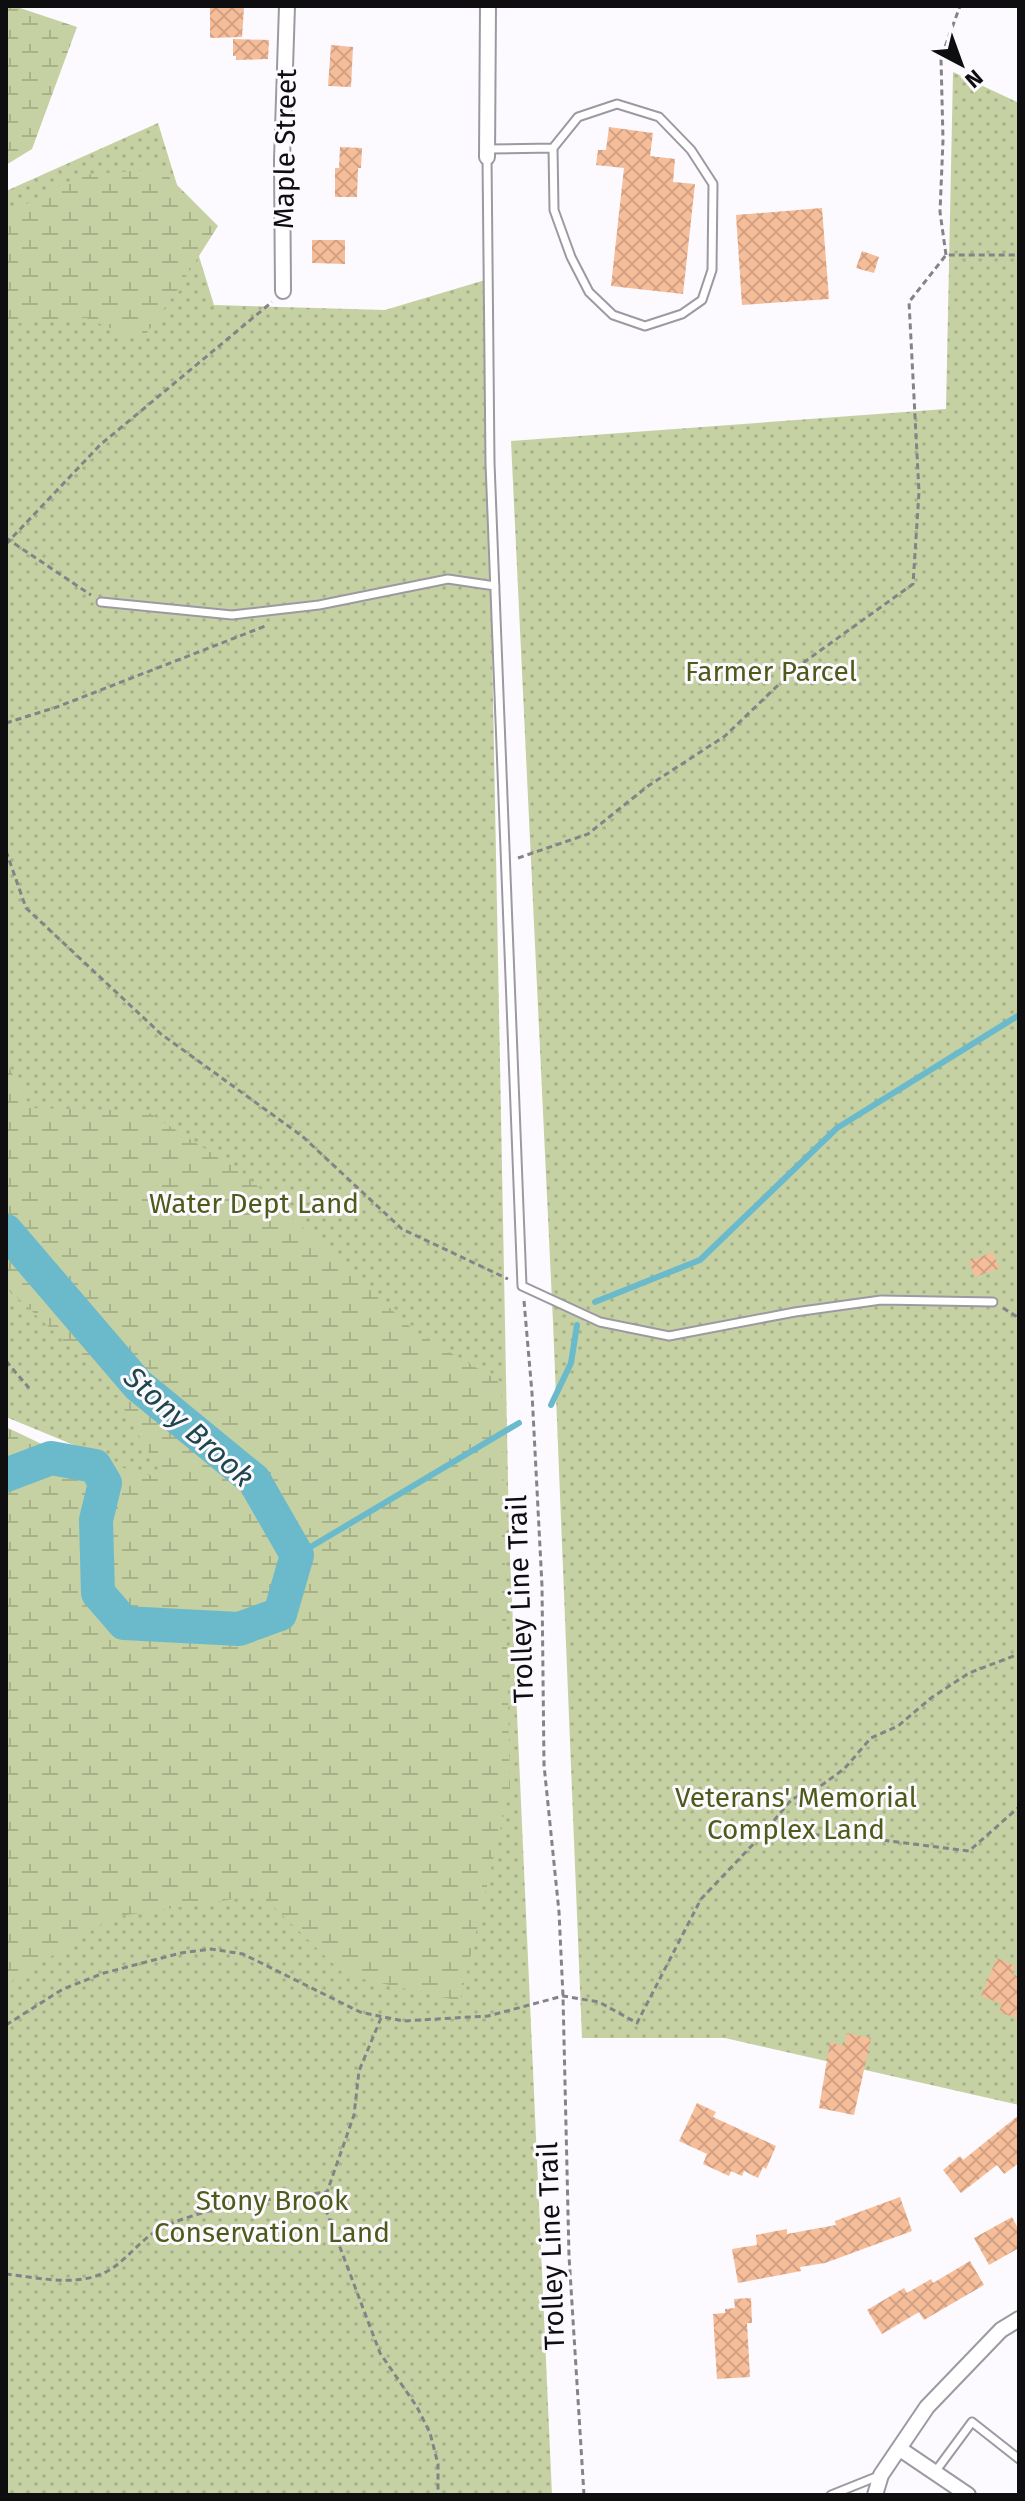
<svg xmlns="http://www.w3.org/2000/svg" width="1025" height="2501" font-family="'Fira Sans',sans-serif">
<style>
.green{fill:url(#green-dots)}
.wetland{fill:url(#wetland-marsh)}
.lines{fill:none;stroke-linecap:round;stroke-linejoin:round}
.stream{stroke:#6bbacc;stroke-width:6}
.river{stroke:#6bbacc;stroke-width:34}
.building{fill:url(#building-cross-hatch)}
.service-casing{stroke:#9d99a2;stroke-width:11}
.minor-casing{stroke:#9d99a2;stroke-width:18}
.path{stroke:#858387;stroke-width:3;stroke-dasharray:6 4;stroke-linecap:butt}
.service{stroke:#fff;stroke-width:7}
.minor{stroke:#fff;stroke-width:14}
.labels{text-anchor:middle;dominant-baseline:central;stroke-width:6;stroke-linejoin:round;paint-order:stroke}
.street-label{font-size:28px;fill:#0e0d10;stroke:#fcfafe}
.park-label{font-size:28px;fill:#4d5a19;stroke:#fcfafe}
.water-label{font-size:30px;font-style:italic;fill:#20454d;stroke:#fcfafe}
</style>
<defs>
<pattern id="green-dots" width="8" height="8" patternUnits="userSpaceOnUse" patternTransform="scale(2)"><rect width="8" height="8" fill="#c5d1a2"/><path d="M2 2h.1M6 6h.1" fill="none" stroke="#a8b28a" stroke-width="1.8" stroke-linecap="round"/></pattern>
<pattern id="wetland-marsh" width="20" height="14" patternUnits="userSpaceOnUse" patternTransform="scale(2)"><rect width="20" height="14" fill="#c5d1a2"/><path d="M1 5h8M5 5V1M11 12h8M15 12V8" fill="none" stroke="#a8b28a"/></pattern>
<pattern id="building-cross-hatch" width="8" height="8" patternUnits="userSpaceOnUse" patternTransform="scale(2)"><rect width="8" height="8" fill="#f6bd99"/><path d="M0 0l8 8M0 8l8-8" fill="none" stroke="#d2a183"/></pattern>
</defs>
<rect width="100%" height="100%" fill="#fcfafe"/>
<path class="green" d="M953,72L1019,103V2105L725,2038H582L553,1322L511,441L946,409Z
M158,123L214,305L385,310L485,280L509,1534L552,2495H6V1644L131,1662L54,1445L81,1448L6,1417V191Z"/>
<path class="wetland" d="M6,6H14L77,27L32,149L6,165Z
M161,169L218,226L178,289L141,341L86,318L6,324V222L13,211L81,175Z
M6,1062L31,1108L146,1111L243,1173L418,1334L501,1382L510,1788L460,2001L345,1975L261,1895L113,1917L6,1985V1427L50,1448L164,1479L109,1383L6,1287Z"/>
<g class="lines">
<path class="stream" d="M595,1302L700,1260L837,1128L1019,1015
M551,1405L571,1363L577,1325
M297,1555L519,1423"/>
<path class="river" d="M6,1231L138,1385L254,1480L297,1555L280,1614L239,1629L124,1623L98,1593L96,1520L105,1483L95,1466L51,1458L6,1475"/>
</g>
<path class="building" d="M210,7H244L242,37L210,38Z
M233,39L269,40L268,59L236,60V56H233Z
M331,45L353,47L351,87L328,86Z
M609,127L653,133L650,156L675,159L673,182L695,184L683,294L611,286L624,168L596,165L598,150H606Z
M340,147L362,148L361,168H358L357,197H335V168H339Z
M822,208L829,299L742,305L736,215Z
M312,240H345V264L312,263Z
M862,251L879,257L874,273L856,268Z
M993,1252L999,1268L975,1277L969,1261Z
M997,1958L1015,1966L1012,1974L1019,1977V2019L999,2012L1002,2004L981,1996Z
M847,2033L871,2038L854,2115L819,2108L830,2042L844,2046Z
M697,2103L716,2112L713,2117L776,2146L766,2169L763,2167L758,2178L744,2171L742,2176L731,2171L729,2176L703,2164L707,2154L679,2141Z
M1019,2115V2163L1004,2174L997,2165L961,2193L943,2170L960,2156L963,2160Z
M900,2197L912,2231L825,2263L800,2267L801,2271L738,2283L732,2249L757,2245L756,2235L787,2229V2234L836,2225L835,2221Z
M1012,2217L1019,2230V2248L989,2265L974,2238Z
M970,2261L984,2285L924,2320L919,2312L882,2334L867,2310L904,2288L907,2293L931,2279L933,2283Z
M751,2298L752,2323H747L750,2377L717,2379L713,2314L725,2313V2309L735,2308L734,2299Z"/>
<g class="lines">
<g class="service-casing">
<path id="service" d="M488,149L553,148L578,117L617,104L659,117L691,150L713,184L712,270L702,300L682,314L645,326L613,315L589,292L571,257L554,210L553,148
M487,157L490,463L522,1286L600,1322L669,1336L795,1312L881,1300L993,1302
M101,602L232,615L319,605L448,579L495,586
M935,2472L972,2422L1019,2459
M831,2495L881,2475"/>
</g>
<g class="minor-casing">
<path id="minor" d="M487,157L488,6
M283,291L282,160L287,6
M900,2449L968,2495
M875,2495L881,2475L927,2407L1001,2330L1019,2319"/>
</g>
<path class="path" d="M946,255L940,212L943,140L941,58L960,6
M6,538L91,595
M6,544L100,445L272,302
M6,723L57,707L268,625
M6,851L26,908L161,1034L302,1136L402,1229L508,1279
M518,858L588,834L648,786L725,736L796,668L913,584L919,492L909,302L946,255H1019
M524,1301L532,1393L542,1586L544,1765L559,1912L563,1996L569,2256L584,2495
M1003,1308L1019,1318
M6,1361L29,1388
M761,1836L792,1799L819,1787L844,1769L871,1738L898,1726L931,1698L969,1673L1019,1654
M381,2018L359,2071L354,2115L327,2192V2213L380,2353L417,2407L430,2433L438,2464V2495
M6,2025L63,1989L104,1973L181,1953L211,1949L243,1954L360,2012L403,2021L488,2016L563,1996L599,2002L637,2023L701,1899L761,1836C830,1830 900,1843 969,1851L1019,1807
M6,2274C42,2278 87,2290 118,2264C134,2251 146,2235 165,2226C216,2204 273,2199 327,2192"/>
<use href="#service" class="service"/>
<use href="#minor" class="minor"/>
</g>
<g class="labels">
<g class="street-label">
<text transform="translate(285 149) rotate(-89)">Maple Street</text>
<text transform="translate(520 1599) rotate(-92)">Trolley Line Trail</text>
<text transform="translate(551 2246) rotate(-92)">Trolley Line Trail</text>
</g>
<g class="park-label">
<text x="771" y="671">Farmer Parcel</text>
<text x="254" y="1203">Water Dept Land</text>
<text x="796" y="1797">Veterans' Memorial<tspan x="796" dy="32">Complex Land</tspan></text>
<text x="272" y="2200">Stony Brook<tspan x="272" dy="32">Conservation Land</tspan></text>
</g>
<g class="water-label">
<text transform="translate(189 1427) rotate(42)">Stony Brook</text>
</g>
</g>
<rect width="1025" height="2501" fill="none" stroke="#0e0d10" stroke-width="16"/>
<g transform="translate(961 64) rotate(139)" stroke="#fcfafe" stroke-width="6" paint-order="stroke">
<path d="M0-6L14 30L0 20L-14 30Z" fill="#0e0d10"/>
<text y="-12" font-size="22" font-weight="bold" text-anchor="middle" fill="#0e0d10">N</text>
</g>
</svg>
